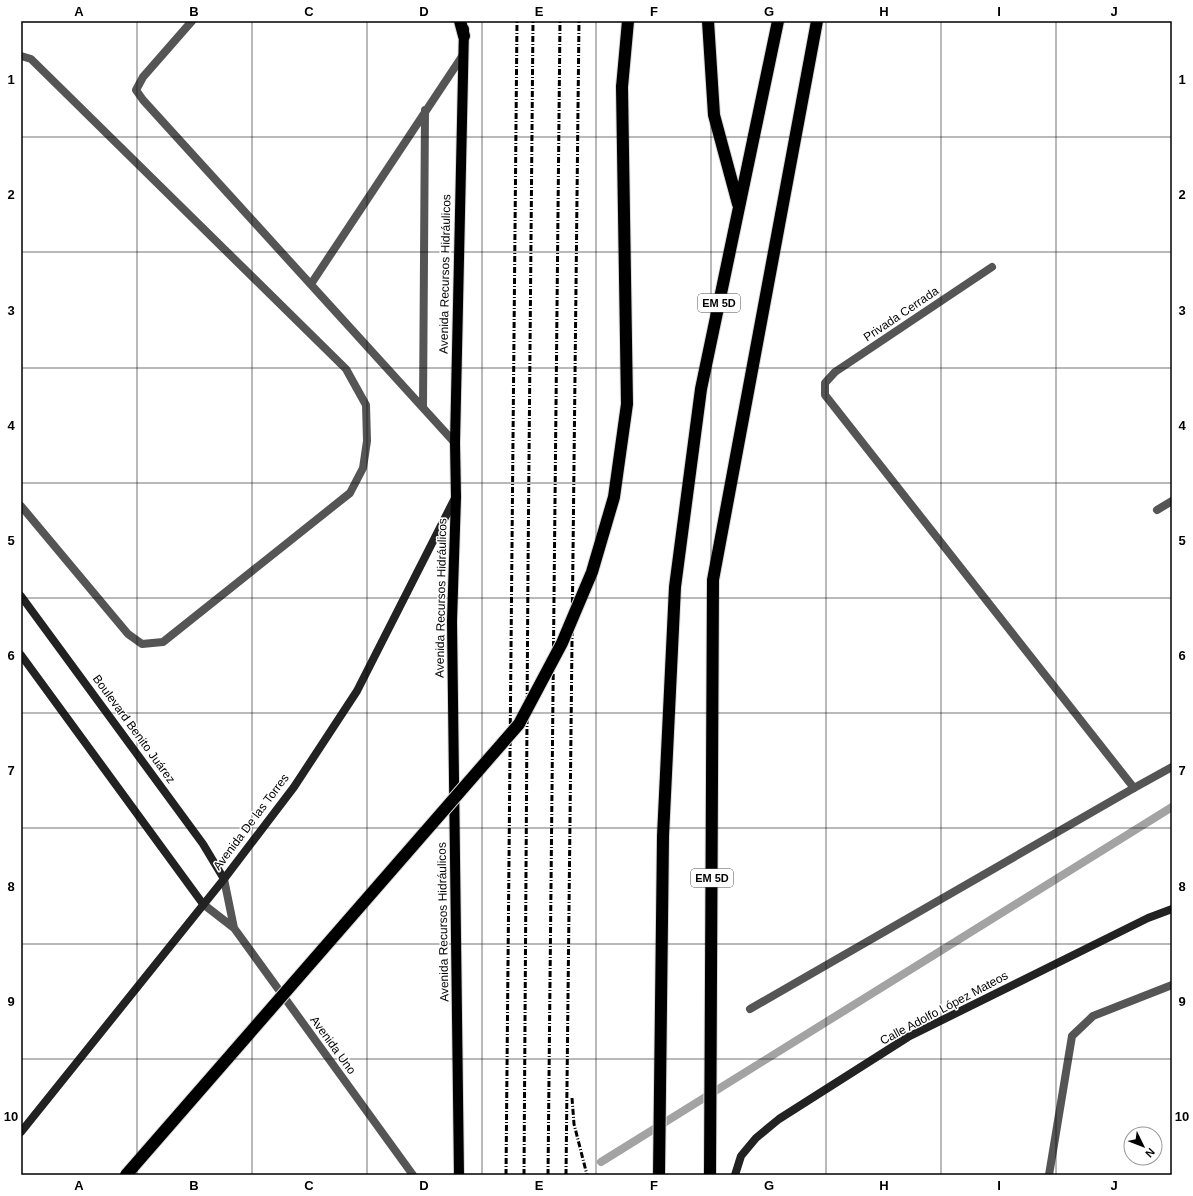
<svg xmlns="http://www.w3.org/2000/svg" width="1193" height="1196" font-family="Helvetica,sans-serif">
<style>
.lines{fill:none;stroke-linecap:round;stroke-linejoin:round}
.stream{stroke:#a3a3a3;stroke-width:8}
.primary-casing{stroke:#dbdbdb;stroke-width:12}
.motorway-casing{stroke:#dbdbdb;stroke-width:14}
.service{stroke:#555;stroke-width:8}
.minor{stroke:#555;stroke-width:8}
.tertiary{stroke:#555;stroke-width:8}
.secondary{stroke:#222;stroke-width:8}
.primary{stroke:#000;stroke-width:10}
.motorway{stroke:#000;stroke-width:12}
.rail{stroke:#000;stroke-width:3;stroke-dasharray:6 2 1 2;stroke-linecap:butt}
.motorway-bridge-casing{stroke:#dbdbdb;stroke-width:14;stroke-linecap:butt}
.motorway-bridge{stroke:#000;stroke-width:12}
.grid{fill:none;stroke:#000;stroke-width:1;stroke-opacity:0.55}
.labels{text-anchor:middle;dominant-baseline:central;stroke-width:3;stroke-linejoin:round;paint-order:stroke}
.shield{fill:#fff;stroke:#4c4c4c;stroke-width:1}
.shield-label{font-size:11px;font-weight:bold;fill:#000}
.street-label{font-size:12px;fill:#000;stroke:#fff}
.neatline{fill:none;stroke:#000;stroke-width:1.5}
.grid-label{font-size:13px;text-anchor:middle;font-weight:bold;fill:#000}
</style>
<rect width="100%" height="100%" fill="#fff"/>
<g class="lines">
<path class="stream" d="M601,1162L1172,807"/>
<g class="primary-casing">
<path id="primary" d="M459,1175L452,621L456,497L455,443L464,29"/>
</g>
<g class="motorway-casing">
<path id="motorway" d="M460,21L464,36
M708,21L714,115L738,204
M622,87L628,21
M659,1175L663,836L675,587L701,389L778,21
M710,1175L713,580L817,21"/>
</g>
<path class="service" d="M192,21L143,77L136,90L143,100L455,443
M21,56L31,59L346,369L366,405L367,441L363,468L350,493L163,642L142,644L128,634L21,506
M311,284L463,55
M423,407L425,110
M750,1009L1134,788
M1049,1175L1072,1036L1093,1016L1172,985"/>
<path class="minor" d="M992,267L835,372L825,383V395L1134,788L1172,767
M1157,510L1172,501"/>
<path class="tertiary" d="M224,879L234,928
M203,904L234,928L413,1175"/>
<path class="secondary" d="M21,596L203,844L224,879
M21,655L203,904
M21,1132L224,879L294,787L357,691L455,498
M735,1175L741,1156L756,1138L779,1119L908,1037L1148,918L1172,909"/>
<use href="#primary" class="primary"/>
<use href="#motorway" class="motorway"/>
<path class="rail" d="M572,1098L574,1124L587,1175
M506,1175L517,21
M524,1175L528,570L533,21
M548,1175L560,21
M566,1175L579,21"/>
<g class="motorway-bridge-casing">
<path id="motorway-bridge" d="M126,1175L519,724L562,643L592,572L614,497L627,404L622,87"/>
</g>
<use href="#motorway-bridge" class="motorway-bridge"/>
</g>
<path class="grid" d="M137,21V1175M252,21V1175M367,21V1175M482,21V1175M596,21V1175M711,21V1175M826,21V1175M941,21V1175M1056,21V1175M21,137H1172M21,252H1172M21,368H1172M21,483H1172M21,598H1172M21,713H1172M21,828H1172M21,944H1172M21,1059H1172"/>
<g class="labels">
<g class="shield">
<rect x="698" y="294" width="42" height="18" rx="3"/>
<rect x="691" y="869" width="42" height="18" rx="3"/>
</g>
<g class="shield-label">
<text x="719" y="303">EM 5D</text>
<text x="712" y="878">EM 5D</text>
</g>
<g class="street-label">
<text transform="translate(445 274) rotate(-89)">Avenida Recursos Hidráulicos</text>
<text transform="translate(901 314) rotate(-34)">Privada Cerrada</text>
<text transform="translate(441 598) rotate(-89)">Avenida Recursos Hidráulicos</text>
<text transform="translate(134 729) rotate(54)">Boulevard Benito Juárez</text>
<text transform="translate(251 822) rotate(-53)">Avenida De las Torres</text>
<text transform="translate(443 922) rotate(-91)">Avenida Recursos Hidráulicos</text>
<text transform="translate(944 1008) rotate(-28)">Calle Adolfo López Mateos</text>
<text transform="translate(333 1045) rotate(54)">Avenida Uno</text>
</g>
</g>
<rect width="1193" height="1196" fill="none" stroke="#ffffff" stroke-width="44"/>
<g transform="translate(1143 1146) rotate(133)"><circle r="19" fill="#ffffff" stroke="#999999"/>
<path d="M0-3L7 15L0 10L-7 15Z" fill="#000000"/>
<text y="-6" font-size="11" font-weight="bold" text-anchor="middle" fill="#000000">N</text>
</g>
<rect x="22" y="22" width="1149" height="1152" class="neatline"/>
<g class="grid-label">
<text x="79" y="16">A</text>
<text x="194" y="16">B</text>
<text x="309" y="16">C</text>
<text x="424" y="16">D</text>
<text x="539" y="16">E</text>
<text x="654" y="16">F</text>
<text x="769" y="16">G</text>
<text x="884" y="16">H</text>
<text x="999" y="16">I</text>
<text x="1114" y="16">J</text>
<text x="11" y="84">1</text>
<text x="1182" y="84">1</text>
<text x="11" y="199">2</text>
<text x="1182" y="199">2</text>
<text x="11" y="315">3</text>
<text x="1182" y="315">3</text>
<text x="11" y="430">4</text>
<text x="1182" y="430">4</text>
<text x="11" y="545">5</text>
<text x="1182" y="545">5</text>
<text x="11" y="660">6</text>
<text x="1182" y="660">6</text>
<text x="11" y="775">7</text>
<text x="1182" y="775">7</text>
<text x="11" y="891">8</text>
<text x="1182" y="891">8</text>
<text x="11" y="1006">9</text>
<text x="1182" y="1006">9</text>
<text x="11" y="1121">10</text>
<text x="1182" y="1121">10</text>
<text x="79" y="1190">A</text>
<text x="194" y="1190">B</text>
<text x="309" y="1190">C</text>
<text x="424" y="1190">D</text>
<text x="539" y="1190">E</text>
<text x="654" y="1190">F</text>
<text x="769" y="1190">G</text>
<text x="884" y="1190">H</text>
<text x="999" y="1190">I</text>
<text x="1114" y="1190">J</text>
</g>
</svg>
